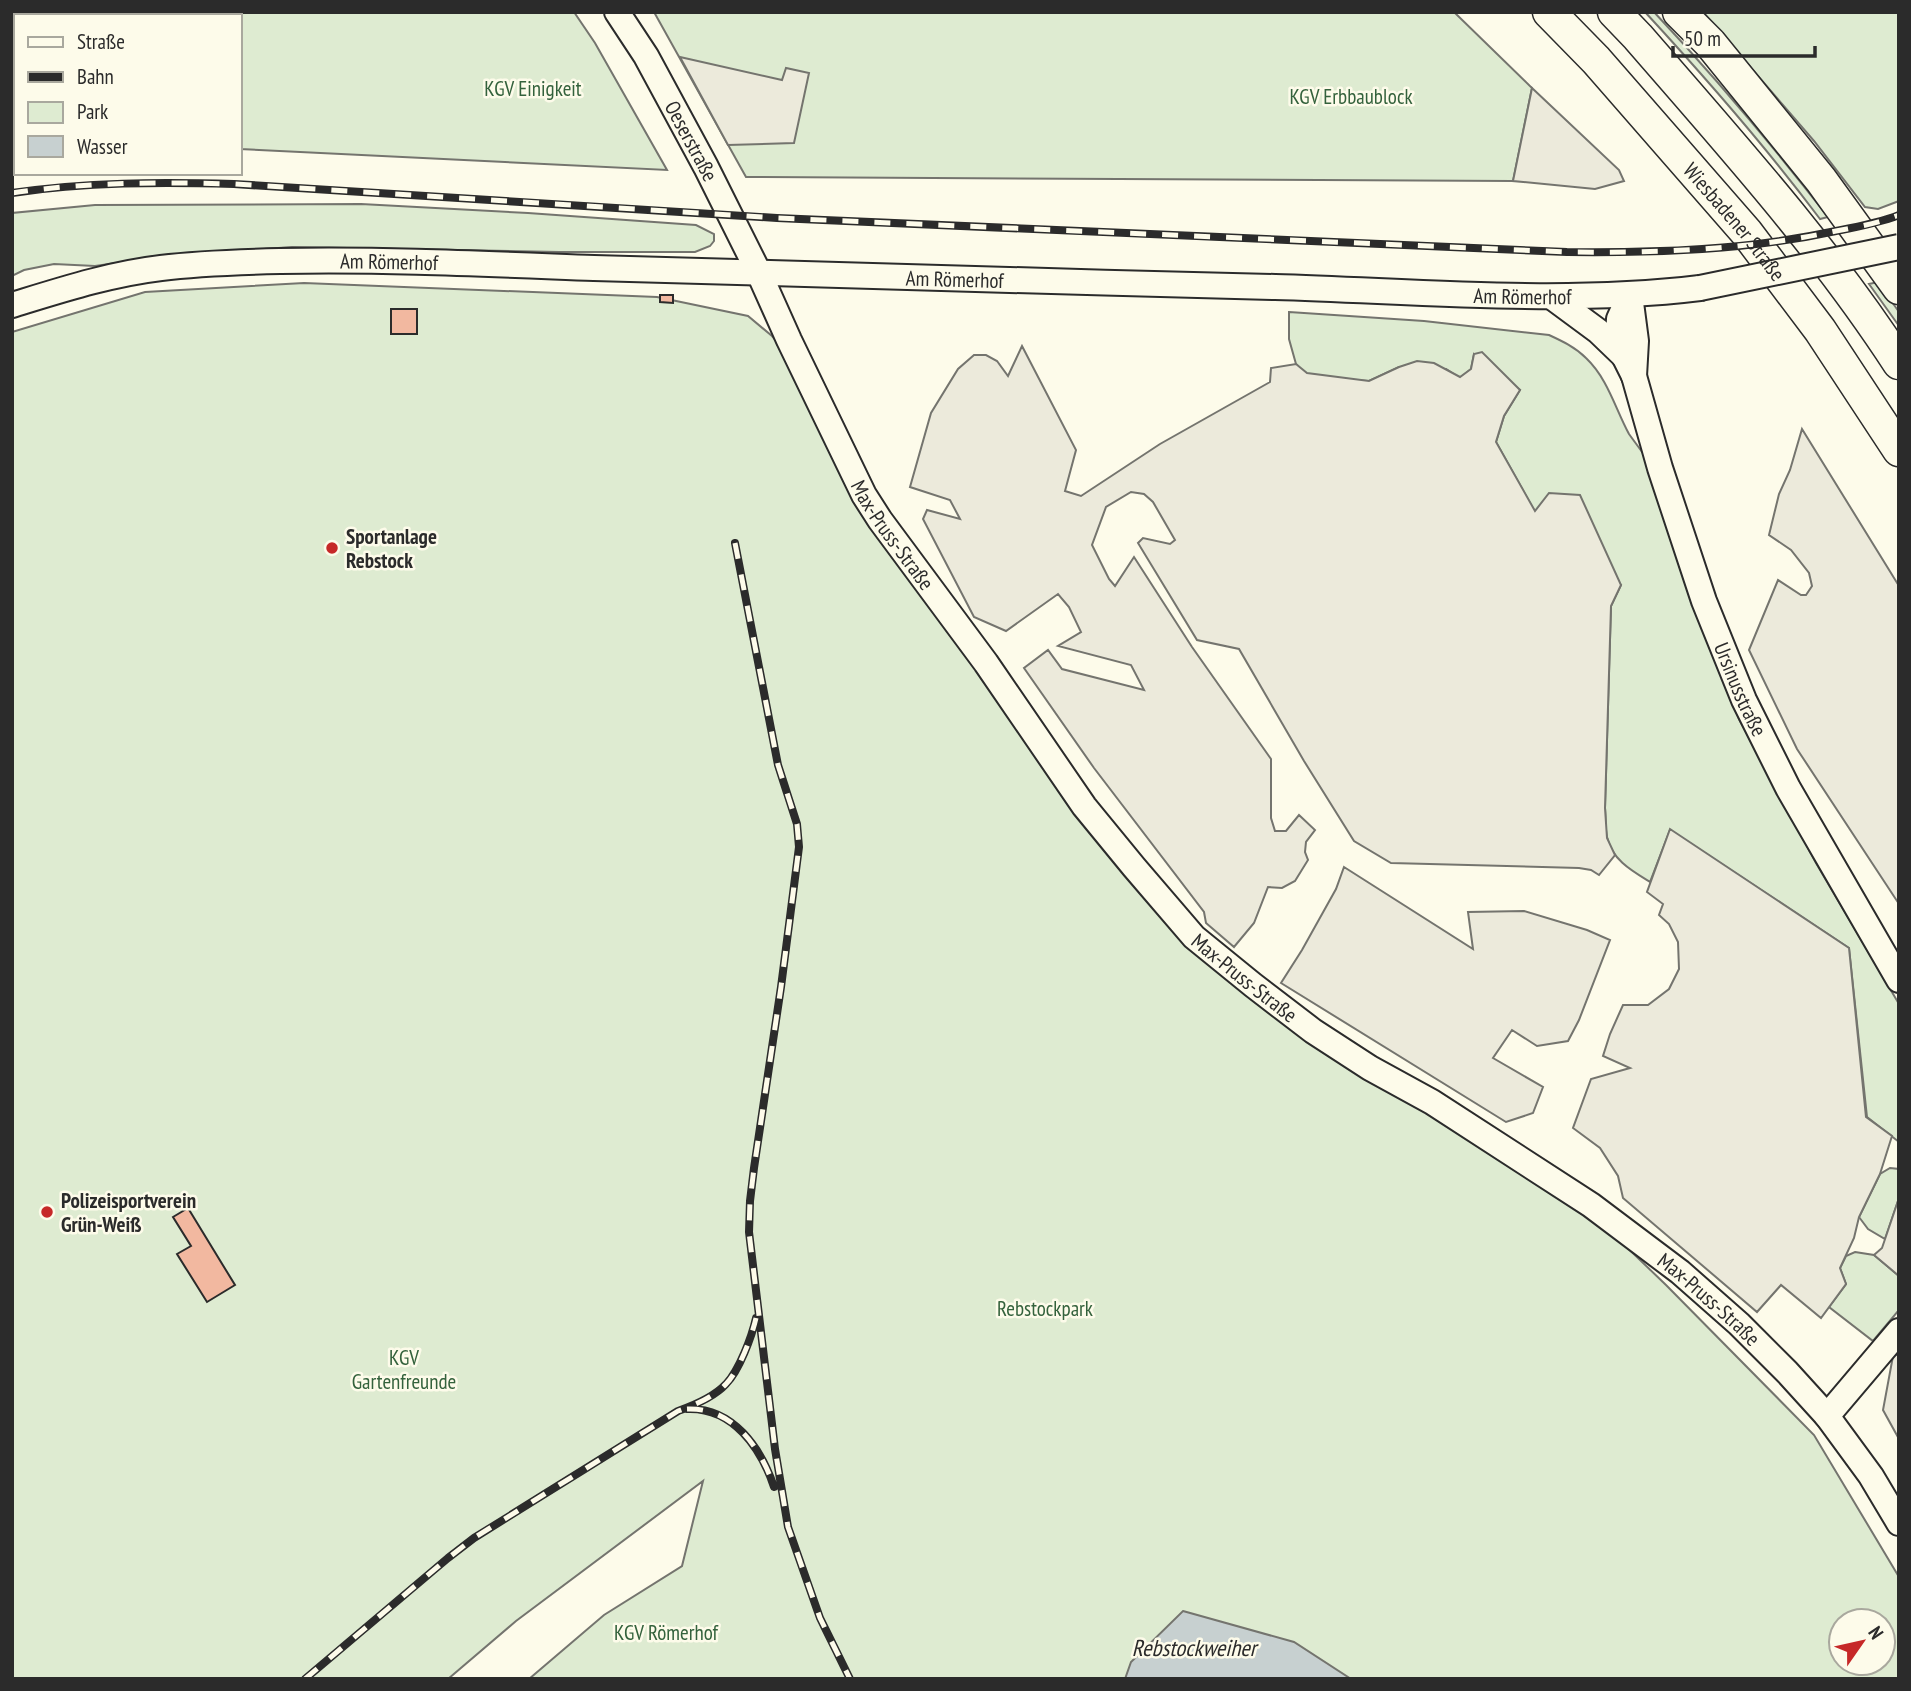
<svg xmlns="http://www.w3.org/2000/svg" width="1911" height="1691" font-family="'PT Sans Narrow',sans-serif">
<style>
.green{fill:#deebd1;stroke:#74746e;stroke-width:2;fill-rule:evenodd}
.parking{fill:#eceadb;stroke:#74746e;stroke-width:2}
.water{fill:#c7d0d0;stroke:#74746e;stroke-width:2}
.building{fill:#f2b8a0;stroke:#2b2b2b;stroke-width:2}
.lines{fill:none;stroke-linecap:round;stroke-linejoin:round}
.secondary-casing{stroke:#2b2b2b;stroke-width:28}
.highway-casing{stroke:#2b2b2b;stroke-width:35}
.secondary{stroke:#fdfbea;stroke-width:24}
.highway{stroke:#fdfbea;stroke-width:32}
.rail-casing{stroke:#2b2b2b;stroke-width:8}
.rail{stroke:#fdfbea;stroke-width:5;stroke-dasharray:16;stroke-linecap:butt}
.secondary-bridge-casing{stroke:#2b2b2b;stroke-width:28;stroke-linecap:butt}
.secondary-bridge{stroke:#fdfbea;stroke-width:24}
.poi-dot{fill:#c62828;stroke:#fdfbea;stroke-width:2.5}
.labels{text-anchor:middle;dominant-baseline:central;stroke-width:5;stroke-linejoin:round;paint-order:stroke}
.park-label{font-size:21px;fill:#34623c;stroke:#fdfbea}
.street-label{font-size:21px;fill:#2b2b2b;stroke:#fdfbea}
.poi-label{font-size:21px;font-weight:bold;fill:#2b2b2b;stroke:#fdfbea;text-anchor:start}
.water-label{font-size:23px;font-style:italic;fill:#2b2b2b;stroke:#fdfbea}
</style>
<rect width="100%" height="100%" fill="#fdfbea"/>
<path class="green" d="M12,12H574L595,43L667,170L240,149V16H16V138H12Z
M654,12H1454L1532,88L1513,181L746,177Z
M1645,12H1654C1716,78 1773,146 1828,217L1820,219C1766,147 1706,78 1645,12Z
M1703,12H1899V201L1878,209L1865,207L1814,141Z
M361,204L528,213L696,225L714,234V241L710,246L695,252H559L292,247L159,257L95,266L54,264L24,270L12,276V213L95,205Z
M1878,282L1899,312V326L1869,284Z
M304,283L657,297L748,316L772,336L787,353L873,528L1183,941L1587,1209L1666,1285L1814,1435L1899,1577V1679H529L604,1615L682,1566L703,1481L516,1621L448,1679H12V332L145,292ZM1841,1621H1883V1663H1841Z
M1289,312L1424,321L1549,335C1562,341 1575,347 1586,358C1608,379 1615,408 1629,434C1634,441 1640,449 1645,456L1699,618L1739,719L1816,863L1899,1004V1142L1867,1117L1849,948L1670,830L1650,882C1632,871 1612,860 1607,837C1605,828 1606,817 1605,808L1611,606L1621,585L1535,512L1496,442L1504,416L1520,390L1474,354L1471,369L1460,378L1446,369L1399,367L1369,381L1308,377L1296,364L1289,339Z
M1890,1168L1899,1169V1198L1885,1239L1868,1229L1859,1217L1880,1174Z
M1855,1252L1874,1255L1899,1276V1310L1873,1341L1829,1307L1846,1284L1840,1268L1846,1256Z"/>
<path class="parking" d="M680,57L782,80L786,68L809,73L794,143L728,145Z
M1532,88L1619,170L1624,181L1595,189L1513,181Z
M1022,346L1076,450L1065,491L1081,496L1160,444L1270,382L1271,368L1296,364L1307,373L1369,381L1399,367L1417,361L1434,363L1460,377L1471,369L1474,354L1482,352L1520,390L1504,416L1496,442L1535,511L1549,493L1580,495L1621,585L1611,606L1605,808L1607,838L1615,855L1599,875L1591,870L1579,868L1391,863L1354,841L1304,761L1239,649L1197,640L1138,543L1143,538L1170,544L1175,540L1153,502L1144,494L1131,492L1106,507L1092,545L1109,579L1115,586L1134,557L1192,647L1271,759V818L1275,831H1286L1299,815L1315,830L1306,842L1305,852L1308,860L1295,881L1282,888L1268,887L1254,923L1234,947L1206,923L1204,912L1094,768L1024,668L1048,650L1062,669L1144,690L1131,665L1058,646L1081,632L1069,607L1058,594L1006,631L974,617L923,519L927,510L960,519L950,500L910,487L931,413L958,369L974,355H986L997,361L1008,376Z
M1802,429L1899,586V904L1797,749L1749,650L1778,580L1801,595H1806L1812,586L1809,573L1791,550L1769,535L1779,494L1790,470Z
M1670,829L1849,948L1866,1117L1892,1136L1880,1174L1859,1217L1854,1238L1840,1268L1846,1284L1821,1318L1781,1285L1757,1312L1623,1198L1618,1176L1600,1148L1573,1128L1591,1079L1630,1068L1603,1056L1610,1034L1623,1005H1648L1669,989L1679,969L1678,942L1669,924L1659,915L1663,904L1647,892Z
M1344,867L1473,949L1468,912L1524,911L1587,930L1610,940L1579,1020L1568,1041L1537,1046L1512,1030L1493,1058L1543,1087L1533,1113L1506,1122L1281,983L1302,950L1336,889Z
M1899,1198V1276L1874,1255L1882,1248Z
M1899,1354V1439L1883,1410L1893,1356Z"/>
<path class="water" d="M1183,1611L1294,1642L1351,1679H1125L1131,1662Z"/>
<path class="building" d="M660,295H673V303L660,302Z
M391,309H417V334H391Z
M188,1208L235,1285L207,1302L177,1254L191,1246L173,1217Z"/>
<g class="lines">
<g class="secondary-casing">
<g id="secondary">
<path id="s1" d="M617,12L646,56L706,167L759,273L789,340L864,495L880,520L986,663L1084,806L1134,867L1194,937L1253,985L1313,1031L1370,1068L1432,1102L1591,1205L1680,1272L1739,1324L1787,1372L1827,1416L1871,1476L1899,1523"/>
<path id="s2" d="M1630,295L1619,319L1618,337L1620,348L1634,376L1660,468L1704,601L1744,700L1788,788L1899,980"/>
<path d="M1630,295L1636,341L1634,376"/>
<path d="M1552,297L1598,331L1624,356"/>
<path id="s3" d="M12,305C61,290 110,274 161,268C200,263 240,262 280,261C385,259 489,264 594,268C821,276 1048,281 1275,287C1416,291 1559,305 1700,288"/>
<path d="M1827,1416L1899,1331"/>
</g>
</g>
<g class="highway-casing">
<g id="highway">
<path id="s4" d="M1549,12L1596,60L1747,233L1820,330L1899,450"/>
<path d="M1614,12L1638,37C1729,142 1823,246 1899,363"/>
<path d="M1679,12L1710,43L1821,180L1899,288"/>
</g>
</g>
<use href="#secondary" class="secondary"/>
<use href="#highway" class="highway"/>
<g class="rail-casing">
<path id="rail" d="M12,193C86,182 160,182 234,184L777,218L1567,252C1658,253 1747,250 1836,231C1857,227 1879,223 1899,215
M735,543L778,765L797,824L799,847L781,987L754,1168L750,1201L749,1232L775,1449L788,1527L820,1618L850,1679
M687,1409C733,1407 761,1448 774,1487
M305,1679L448,1558L474,1538L678,1411C695,1405 714,1397 726,1384C739,1371 752,1336 756,1318"/>
</g>
<use href="#rail" class="rail"/>
<g class="secondary-bridge-casing">
<path id="secondary-bridge" d="M1700,288L1899,247"/>
</g>
<use href="#secondary-bridge" class="secondary-bridge"/>
</g>
<g class="poi-dot">
<circle cx="332" cy="548" r="7"/>
<circle cx="47" cy="1212" r="7"/>
</g>
<g class="labels">
<g class="park-label">
<text x="533" y="88">KGV Einigkeit</text>
<text x="1351" y="96">KGV Erbbaublock</text>
<text x="1045" y="1308">Rebstockpark</text>
<text x="404" y="1357">KGV<tspan x="404" dy="24">Gartenfreunde</tspan></text>
<text x="666" y="1632">KGV Römerhof</text>
</g>
<g class="street-label">
<text stroke="none"><textPath href="#s1" startOffset="149">Oeserstraße</textPath></text>
<text stroke="none"><textPath href="#s4" startOffset="280">Wiesbadener Straße</textPath></text>
<text stroke="none"><textPath href="#s3" startOffset="382">Am Römerhof</textPath></text>
<text stroke="none"><textPath href="#s3" startOffset="948">Am Römerhof</textPath></text>
<text stroke="none"><textPath href="#s3" startOffset="1516">Am Römerhof</textPath></text>
<text stroke="none"><textPath href="#s1" startOffset="592">Max-Pruss-Straße</textPath></text>
<text stroke="none"><textPath href="#s2" startOffset="418">Ursinusstraße</textPath></text>
<text stroke="none"><textPath href="#s1" startOffset="1160">Max-Pruss-Straße</textPath></text>
<text stroke="none"><textPath href="#s1" startOffset="1726">Max-Pruss-Straße</textPath></text>
</g>
<g class="poi-label">
<text x="346" y="536">Sportanlage<tspan x="346" dy="24">Rebstock</tspan></text>
<text x="61" y="1200">Polizeisportverein<tspan x="61" dy="24">Grün-Weiß</tspan></text>
</g>
<g class="water-label">
<text x="1194" y="1647">Rebstockweiher</text>
</g>
</g>
<rect width="1911" height="1691" fill="none" stroke="#2b2b2b" stroke-width="28"/>
<rect x="14" y="14" width="228" height="161" fill="#fdfbea" stroke="#a9a89e" stroke-width="2"/>
<rect x="28" y="37" width="35" height="10" fill="#fdfbea" stroke="#a9a89e" stroke-width="2"/>
<text x="77" y="49" font-size="21" fill="#2b2b2b">Straße</text>
<rect x="28" y="72" width="35" height="10" fill="#2b2b2b" stroke="#a9a89e" stroke-width="2"/>
<text x="77" y="84" font-size="21" fill="#2b2b2b">Bahn</text>
<rect x="28" y="102" width="35" height="21" fill="#deebd1" stroke="#a9a89e" stroke-width="2"/>
<text x="77" y="119" font-size="21" fill="#2b2b2b">Park</text>
<rect x="28" y="136" width="35" height="21" fill="#c7d0d0" stroke="#a9a89e" stroke-width="2"/>
<text x="77" y="154" font-size="21" fill="#2b2b2b">Wasser</text>
<g transform="translate(1862 1642) rotate(56)"><circle r="33" fill="#fdfbea" stroke="#a9a89e" stroke-width="2"/>
<path d="M0-5L12 26L0 18L-12 26Z" fill="#c62828"/>
<text y="-10" font-size="19" font-weight="bold" text-anchor="middle" fill="#2b2b2b">N</text>
</g>
<path d="M1673 46v10h142v-10" fill="none" stroke="#2b2b2b" stroke-width="3.5"/>
<text x="1684" y="46" font-size="21" fill="#2b2b2b" stroke="#fdfbea" stroke-width="5" paint-order="stroke">50 m</text>
</svg>
